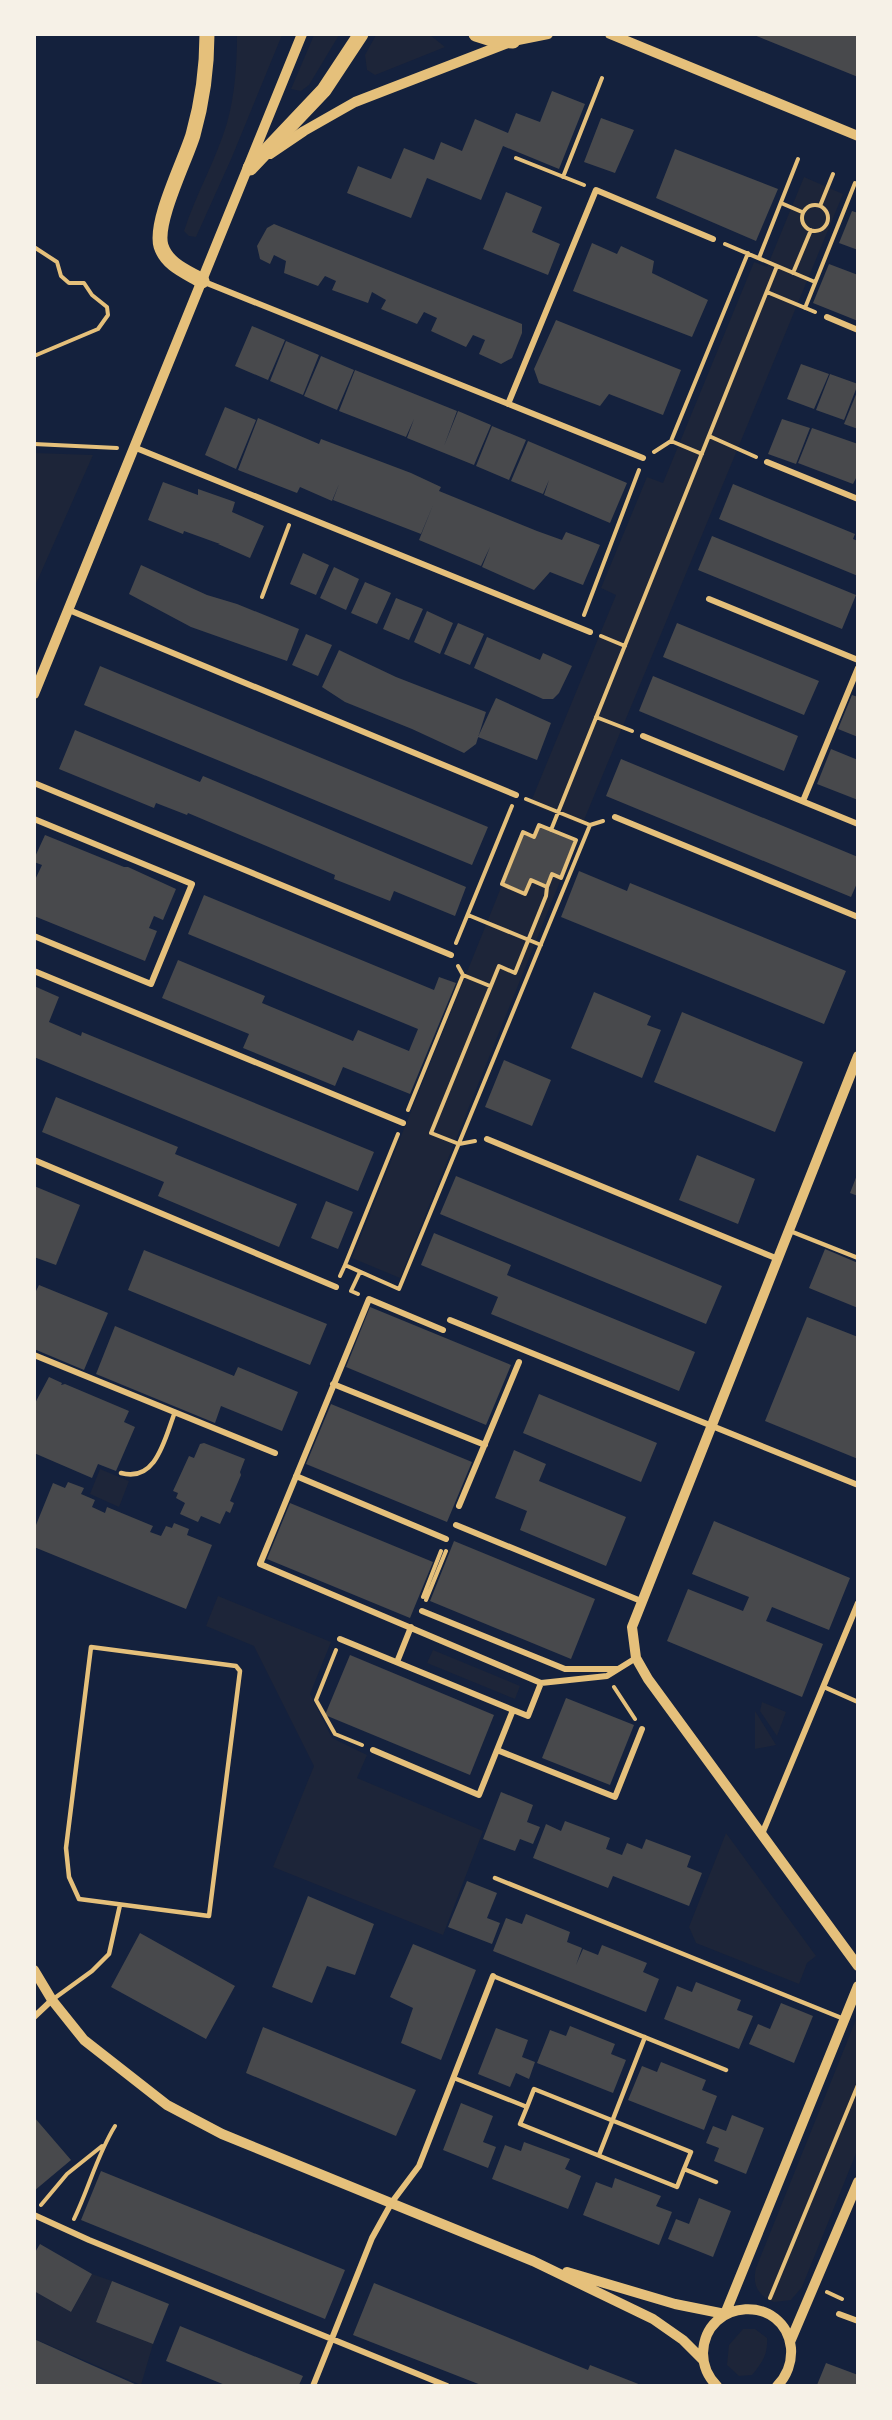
<svg xmlns="http://www.w3.org/2000/svg" width="892" height="2420" font-family="'Archivo Narrow',sans-serif">
<style>
.green{fill:#1d2539}
.building{fill:#48494c}
.lines{fill:none;stroke-linecap:round;stroke-linejoin:round}
.path{stroke:#e5c07b;stroke-width:4}
.service{stroke:#e5c07b;stroke-width:4.5}
.minor{stroke:#e5c07b;stroke-width:6}
.tertiary{stroke:#e5c07b;stroke-width:10}
.trunk{stroke:#e5c07b;stroke-width:15}
</style>
<rect width="100%" height="100%" fill="#14213d"/>
<path class="green" d="M237,35H282L232,157L196,237L189,236L184,231C196,194 216,160 227,123C235,95 237,63 237,35Z
M314,35H339L309,85L301,91L291,89Z
M376,35H430L445,47L375,75L367,70L365,55Z
M804,177L843,194L582,825L530,804L616,595L601,588L647,477L663,483L754,262L767,267Z
M35,453L93,455L35,586L34,453Z
M552,875L561,879L400,1278L352,1258L502,885L531,881Z
M100,1469L129,1481L119,1507L90,1494Z
M218,1596L331,1642L310,1694L332,1738L367,1755L357,1778L483,1831L443,1935L273,1867L314,1766L254,1646L206,1626Z
M433,1650L520,1686L515,1699L427,1663Z
M762,1702L786,1712L777,1736L760,1711Z
M755,1711L776,1745L755,1749Z
M726,1833L816,1956L807,1963L799,1984L696,1943L689,1927Z
M857,2017V2151L802,2287L791,2300L774,2302C758,2296 752,2285 756,2268Z
M92,2274L112,2281L96,2322L153,2344L141,2385L35,2339V2291L71,2312Z
M743,2329H755L767,2338C768,2355 762,2363 752,2375L739,2376L727,2365L729,2345Z"/>
<path class="building" d="M754,34H858V77L754,35Z
M552,91L585,104L559,169L503,146L481,200L427,178L411,218L347,193L358,166L391,179L404,148L434,160L441,142L462,151L475,119L508,133L516,113L540,122Z
M601,118L634,130L615,173L584,162Z
M675,149L778,189L756,241L656,198Z
M506,192L542,207L532,232L560,244L548,275L483,249Z
M852,211L858,213V250L839,243Z
M274,224L522,324V333L512,358L501,364L479,354L485,340L473,335L466,347L431,331L437,318L424,312L417,324L381,309L386,300L372,292L368,303L332,290L336,281L325,276L318,286L284,273L286,261L274,255L270,264L260,259L257,246L267,228Z
M592,243L617,254L621,246L654,261L652,273L708,300L692,337L573,291Z
M829,264L858,275V321L813,303Z
M556,320L681,370L663,415L609,394L600,406L539,383L534,369Z
M252,326L285,340L268,380L235,366Z
M286,341L319,355L303,395L270,381Z
M321,356L354,370L337,410L304,396Z
M801,364L829,374L814,409L787,399Z
M355,370L457,411L444,446L458,411L491,425L474,465L407,438L414,419L406,437L339,411Z
M830,374L858,384L844,420L816,410Z
M857,392H858V429L844,424Z
M225,407L256,420L236,469L205,455Z
M258,418L319,444L321,439L411,473L441,487L439,491L537,531L562,540L566,532L600,545L583,585L550,572L534,590L482,567L490,547L481,566L419,540L433,505L421,534L333,500L339,484L332,501L300,487L297,493L238,470Z
M782,419L810,428L796,464L768,454Z
M492,426L526,440L509,480L476,466Z
M812,428L858,444V474L853,484L798,463Z
M528,441L627,483L610,523L544,495L549,480L543,494L511,481Z
M163,482L198,495V489L235,502L232,512L264,526L250,558L218,544H220L184,531L183,534L148,520Z
M733,484L855,534L853,539L858,541V576L719,519Z
M712,536L856,595L842,629L698,570Z
M303,553L329,565L316,595L290,584Z
M141,565L207,595L237,604L299,629L287,661L191,627L129,594Z
M334,567L359,579L346,610L320,598Z
M365,582L391,593L377,624L351,613Z
M396,598L423,609L409,640L383,629Z
M427,611L453,623L440,654L414,642Z
M458,623L484,634L470,665L444,654Z
M677,623L819,681L804,715L663,657Z
M306,634L332,645L318,676L292,665Z
M487,637L540,660L543,653L572,666L559,693L553,699H543L474,668Z
M339,650L396,677L486,712L476,744L464,753L412,729L345,702L322,687Z
M100,666L488,827L472,865L84,705Z
M653,676L798,736L784,771L639,711Z
M852,695L858,697V737L838,729Z
M496,698L551,723L537,760L478,737Z
M75,730L200,782L203,776L466,887L455,916L394,891L390,901L334,879L335,875L188,813L187,815L156,803L154,808L59,769Z
M831,749L858,760V800L817,784Z
M621,759L858,857V881L851,897L606,796Z
M539,826L574,841L560,876L551,873L546,885L530,879L525,892L504,884L524,833L535,838Z
M45,835L124,867H128L176,889L163,920L154,916L149,928L157,931L145,961L34,916V882L42,865L34,862V859Z
M579,871L627,891L630,883L846,971L824,1024L561,917Z
M204,895L434,990L439,977L456,983L410,1094L343,1067L335,1086L243,1048L249,1034L162,998L178,960L265,996L262,1003L353,1041L358,1030L409,1051L411,1046L418,1029L188,934Z
M34,986L59,997L49,1022L81,1036L82,1032L374,1152L358,1191L34,1057Z
M594,992L651,1016L647,1025L661,1030L642,1078L571,1048Z
M682,1012L803,1062L775,1132L654,1082Z
M504,1060L551,1080L532,1126L485,1107Z
M56,1097L178,1147L175,1154L297,1204L279,1247L158,1196L164,1182L42,1132Z
M697,1155L755,1179L738,1224L679,1200Z
M857,1175L858,1176V1196L850,1193Z
M456,1176L722,1286L706,1324L440,1214Z
M34,1186L80,1205L56,1265L34,1257Z
M326,1201L353,1212L338,1249L311,1238Z
M434,1233L511,1265L507,1275L695,1352L679,1391L491,1314L498,1297L421,1265Z
M825,1249L858,1263V1308L809,1288Z
M144,1250L327,1324L310,1365L128,1290Z
M39,1285L108,1313L84,1370L34,1349V1295Z
M370,1307L511,1365L486,1425L346,1367Z
M807,1317L858,1337V1459L765,1421Z
M115,1326L234,1376L238,1367L298,1392L282,1431L221,1406L215,1423L96,1374Z
M49,1377L62,1383L61,1385L65,1384L129,1411L124,1422L135,1427L116,1471L98,1464L92,1478L34,1453V1405Z
M539,1394L657,1443L641,1482L523,1433Z
M331,1404L472,1462L447,1522L306,1464Z
M204,1443L245,1459L240,1472L241,1475L230,1501L234,1503L230,1513L226,1511L220,1524L201,1516L198,1522L180,1514L185,1503L176,1498L178,1493L173,1491L189,1456L194,1458L200,1444Z
M514,1450L546,1464L539,1481L626,1517L606,1566L520,1530L527,1511L495,1498Z
M68,1482L84,1488L81,1494L95,1500L92,1507L105,1513L107,1507L153,1526L150,1532L161,1536L166,1526L172,1528L174,1523L189,1529L187,1535L212,1545L186,1609L34,1547V1530L53,1483L65,1488Z
M290,1503L433,1562L410,1618L267,1559Z
M714,1521L850,1578L829,1630L772,1607L766,1621L823,1644L802,1697L667,1641L688,1589L743,1611L749,1597L692,1574Z
M454,1541L595,1599L571,1659L430,1601Z
M350,1655L494,1715L470,1775L325,1715Z
M566,1698L634,1725L610,1785L542,1758Z
M501,1792L533,1805L527,1822L540,1827L533,1844L520,1839L515,1851L483,1839Z
M565,1821L610,1838L606,1849L622,1855L627,1843L642,1849L646,1839L691,1856L687,1867L702,1873L689,1906L613,1876L608,1888L533,1858L546,1824L561,1831Z
M467,1881L497,1893L487,1918L500,1923L492,1944L448,1927Z
M308,1896L374,1924L355,1975L327,1966L312,2003L272,1987Z
M526,1914L570,1932L567,1942L582,1948L576,1965L583,1949L598,1955L602,1945L647,1963L643,1972L659,1979L646,2012L493,1951L506,1918L522,1924Z
M140,1933L235,1986L206,2039L111,1987Z
M413,1944L476,1970L441,2060L401,2043L413,2008L390,1997Z
M696,1982L741,2000L737,2010L753,2016L739,2049L664,2019L677,1986L692,1992Z
M781,2003L813,2016L794,2063L749,2044L758,2024L770,2029Z
M570,2026L615,2044L611,2054L626,2060L613,2093L537,2063L550,2030L566,2036Z
M263,2027L416,2090L396,2136L246,2073Z
M496,2028L528,2040L522,2057L535,2062L529,2079L516,2073L510,2087L478,2074Z
M661,2062L706,2080L702,2090L717,2096L704,2130L628,2100L642,2066L657,2072Z
M461,2103L493,2116L483,2142L496,2147L488,2168L443,2150Z
M732,2115L764,2128L746,2174L714,2161L719,2148L706,2143L713,2126L726,2131Z
M34,2117L71,2160L34,2191Z
M524,2142L570,2159L565,2169L581,2176L568,2209L492,2179L505,2145L521,2151Z
M101,2171L345,2270L325,2319L81,2220Z
M615,2178L661,2196L656,2206L672,2212L659,2245L583,2215L596,2182L612,2188Z
M699,2198L731,2211L713,2257L668,2239L676,2219L689,2224Z
M40,2244L92,2274L71,2312L34,2291V2254Z
M112,2281L169,2304L153,2344L96,2322Z
M374,2283L588,2370L590,2365L641,2385H481L353,2335Z
M180,2326L303,2376L299,2385H225L166,2361Z
M34,2339L87,2363L137,2385H40L34,2383Z
M826,2363L858,2375V2385H817Z"/>
<g class="lines">
<path class="path" d="M516,158L584,185
M563,177L602,78
M781,203L802,212
M802 218a13 13 0 1 1 26 0a13 13 0 1 1-26 0Z
M820,206L833,174
M725,244L815,282
M34,247L57,262L61,276L69,283H84L92,295L107,307L108,315L98,329L34,356
M759,258L798,159
M793,273L811,230
M767,292L815,312
M805,308L855,183
M709,436L756,457
M671,441L748,253
M34,444L117,448
M654,452L671,441L702,454
M262,597L289,525
M584,615L639,470
M601,636L625,646
M596,717L632,731
M526,799L590,825L603,821
M539,825L576,840L561,878L552,874L547,887L531,880L525,894L502,884L523,832L534,837Z
M551,830L777,266
M468,915L541,945
M456,943L512,806
M458,966L463,975L490,986
M408,1110L463,975
M475,1141L459,1144L431,1133L499,966L515,973L546,896L547,887
M345,1265L398,1134
M340,1276L345,1265L399,1289L590,825
M358,1294L351,1291L360,1272
M423,1597L441,1551
M426,1600L446,1551
M336,1650L316,1700L335,1734L362,1745
M614,1687L635,1719
M41,2205L67,2174L102,2146
M74,2219C89,2188 97,2155 115,2126
M827,2292L842,2299
M770,2298L858,2085"/>
<path class="service" d="M790,1231L858,1258
M121,1473C157,1483 165,1437 175,1412
M91,1647L236,1666L240,1671L209,1916L79,1899L69,1877L66,1848Z
M824,1687L858,1702
M495,1878L844,2019
M493,1976L726,2070
M52,2000L92,1971L109,1954L120,1905
M454,2078L527,2107L534,2089L691,2152L684,2169
M527,2107L520,2124L677,2187L684,2169L716,2182
M599,2155L645,2037"/>
<path class="minor" d="M202,281L643,458
M827,317L858,330
M508,404L596,190L713,239
M136,448L590,632
M767,462L858,499
M709,599L858,660
M69,610L516,795
M643,736L858,824
M34,783L451,955
M803,801L858,668
M615,817L858,917
M34,819L192,884L151,984L34,936
M34,971L403,1123
M487,1139L778,1259
M34,1160L336,1287
M450,1320L858,1485
M443,1330L369,1299L260,1564L541,1683L607,1676L636,1658
M34,1355L275,1453
M333,1384L485,1445
M296,1476L446,1539
M459,1506L519,1362
M456,1525L641,1601
M422,1611L565,1669H617
M340,1639L513,1710L479,1795L373,1750
M397,1662L411,1627
M513,1710L528,1716L541,1683
M497,1750L615,1797L642,1729
M762,1834L858,1603
M34,2017L52,2000
M34,2215L89,2240L447,2386
M839,2314L858,2321
M313,2386L372,2238L392,2202L419,2166L493,1976"/>
<path class="tertiary" d="M610,34L858,136
M270,154L304,131L355,102L513,41L548,34
M34,694L302,34
M858,1056L632,1627L636,1658L648,1679L858,1966
M34,1970L52,2000L84,2040L167,2105L222,2134L533,2261L653,2319L683,2340L703,2360
M567,2272L675,2304L725,2314L858,1986
M790,2342L858,2182
M717,2386C708,2377 703,2366 703,2353C705,2297 785,2294 791,2348C792,2362 787,2376 777,2386"/>
<path class="trunk" d="M476,34L495,40L513,41
M250,168L324,90L361,34
M202,281C187,272 167,265 161,246C154,222 185,161 193,135C202,103 207,68 207,34"/>
</g>
<rect width="892" height="2420" fill="none" stroke="#f6f1e7" stroke-width="72"/>
</svg>
